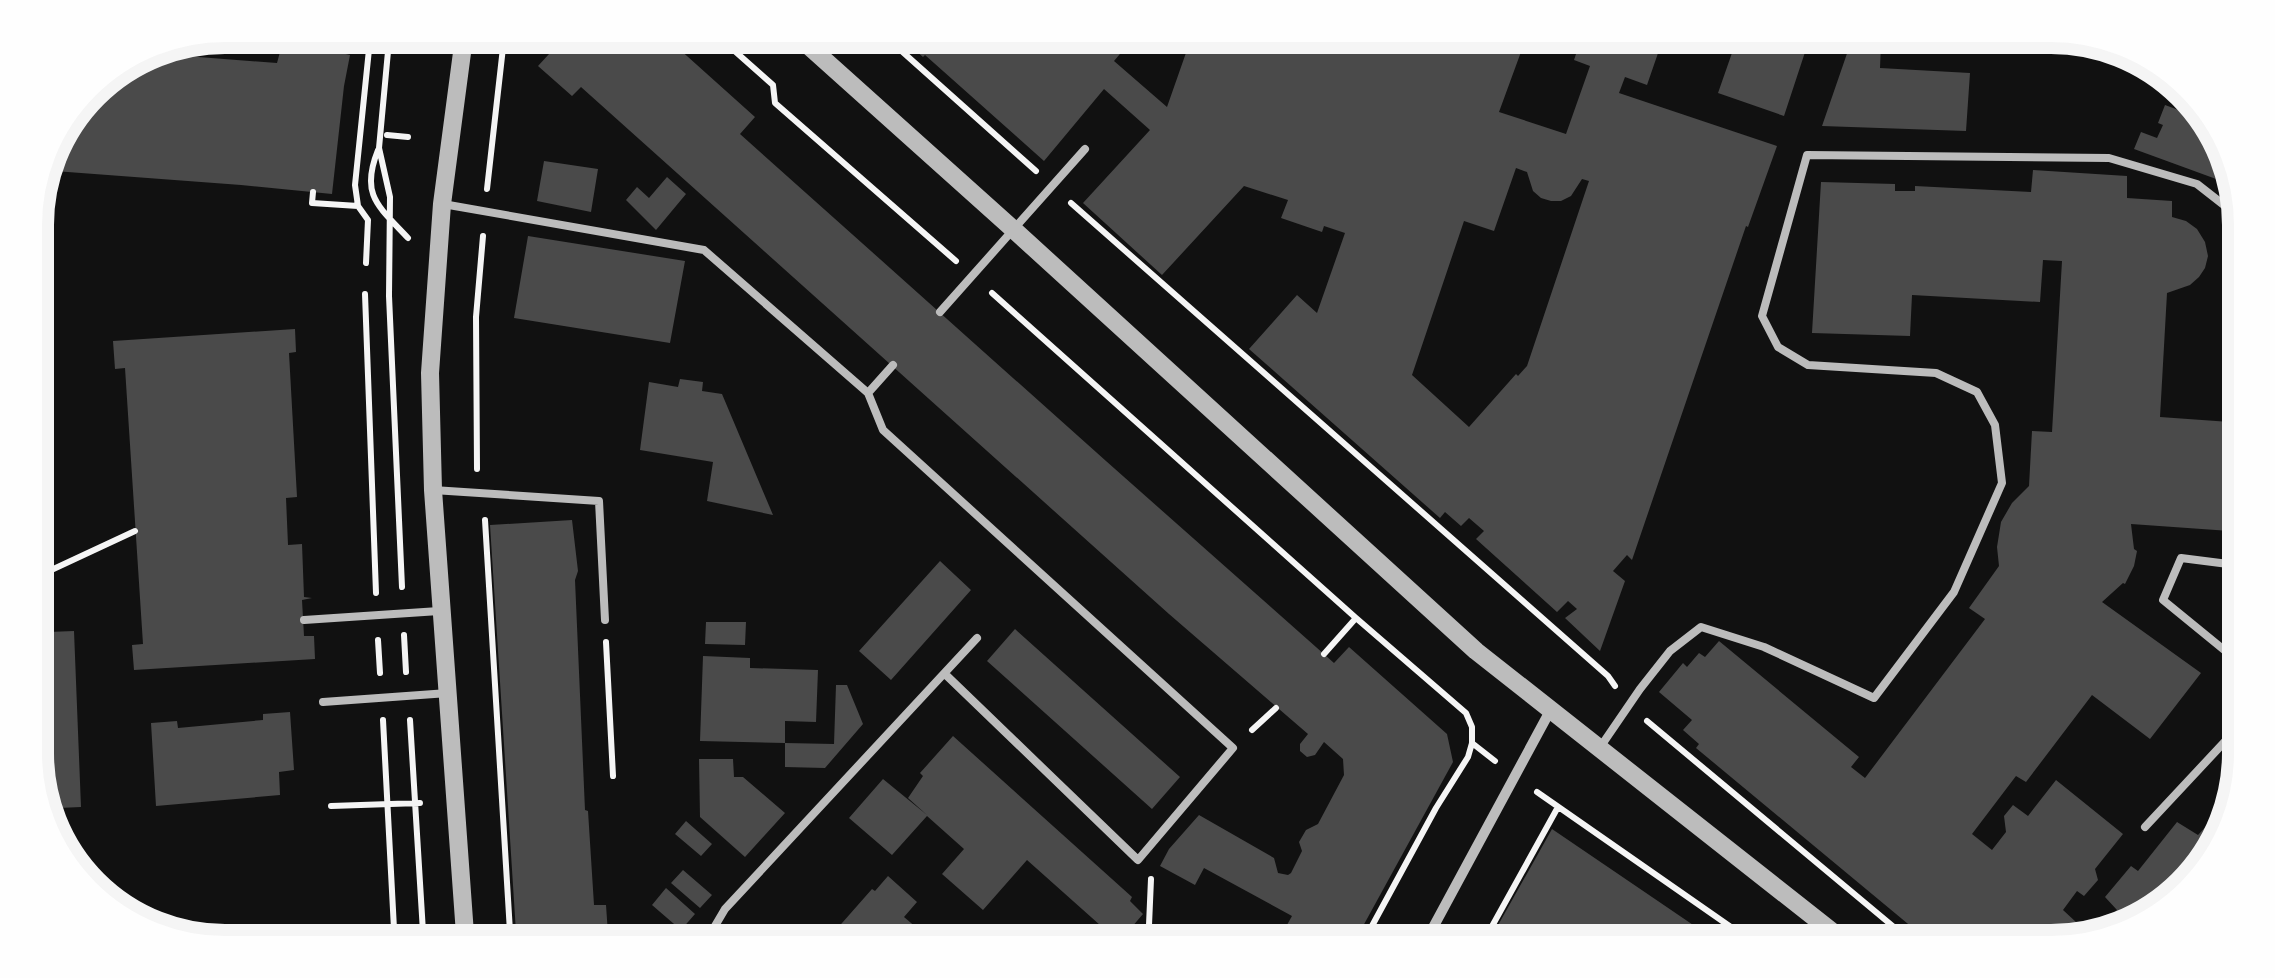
<svg xmlns="http://www.w3.org/2000/svg" width="2275" height="978" font-family="'PT Sans Narrow',sans-serif">
<style>
.building{fill:#4a4a4a;fill-rule:evenodd}
.lines{fill:none;stroke-linecap:round;stroke-linejoin:round}
.path{stroke:#f5f5f5;stroke-width:6}
.service{stroke:#bcbcbc;stroke-width:8}
.minor{stroke:#bcbcbc;stroke-width:10}
.tertiary{stroke:#bcbcbc;stroke-width:18}
.rim{fill:none;stroke:#f5f5f5;stroke-width:12}
</style>
<rect width="100%" height="100%" fill="#111"/>
<path class="building" d="M236,30H333L329,50L350,55L344,86L332,194L241,185L41,170L50,139L96,79L160,54L277,63L283,41L236,32Z
M571,30H658L755,117L740,134L1106,461L1334,663L1349,647L1447,734L1453,762L1351,948H1274L1292,916L1204,868L1195,885L1160,866L1169,849L1199,815L1274,858L1278,873L1288,875L1291,873L1302,851L1299,842L1306,830L1318,824L1344,775L1343,759L1324,742L1315,755L1307,757L1300,751V744L1308,734L1169,614L581,87L572,96L538,66Z
M892,30H1132L1120,43L1125,48L1114,61L1167,107L1194,30H1529L1499,112L1566,134L1590,66L1574,60L1584,30H1666L1647,85L1625,77L1619,93L1777,146L1748,227L1746,226L1632,560L1627,555L1613,571L1625,581L1600,651L1565,618L1577,609L1568,601L1557,612L1476,539L1484,531L1469,518L1461,526L1445,512L1440,518L1249,349L1297,295L1317,313L1345,233L1324,226L1322,232L1281,218L1288,200L1244,186L1162,275L1083,203L1150,130L1104,89L1044,161L925,55L923,57ZM1516,168L1527,172L1533,191L1541,198L1551,201H1561L1571,196L1582,179L1589,181L1527,366L1518,376L1516,374L1469,427L1412,375L1464,221L1494,231Z
M1740,30H1849L1841,51L1809,40L1784,116L1718,93Z
M1852,39L1881,42L1880,68L1970,73L1966,131L1822,126Z
M2165,105L2211,122L2218,139L2216,144L2221,145L2238,187L2134,149L2141,132L2157,138L2163,125L2158,123Z
M544,161L598,169L591,212L537,201Z
M2033,170L2127,176V198L2172,201V217L2186,221L2197,229L2205,242L2208,256L2205,268L2199,277L2190,285L2167,293L2160,417L2244,423V532L2131,524L2134,549L2137,551L2134,566L2125,584L2123,583L2102,602L2201,673L2150,739L2092,695L2026,782L2016,776L1972,834L1992,850L2006,832L2004,816L2013,805L2028,816L2056,780L2123,834L2095,869L2098,880L2084,896L2077,891L2063,910L2090,935L2117,910L2105,897L2131,866L2138,871L2177,822L2198,835L2237,793L2230,828L2169,908L2063,948H1937L1696,748L1699,744L1683,730L1692,720L1659,692L1683,663L1687,667L1699,653L1705,657L1719,641L1859,757L1851,767L1865,778L1985,619L1969,608L1999,566L1997,547L2001,522L2012,503L2029,486L2032,431L2052,432L2062,261L2043,260L2040,302L1912,295L1910,336L1812,333L1821,182L1895,184V191H1915V186L2031,192Z
M667,177L686,194L656,230L626,200L637,187L649,198Z
M528,236L685,261L670,343L514,318Z
M295,329L296,352L289,353L297,497L286,498L288,545L302,544L304,597L312,598L302,600L304,636H314L315,659L134,670L132,645L143,644L125,368L115,369L113,341Z
M680,379L703,382L702,391L722,394L773,515L707,501L713,462L640,450L649,382L678,387Z
M572,520L578,571L575,580L585,810L588,811L594,905H606L609,948H517L490,525Z
M940,561L971,590L891,680L859,651Z
M706,622H746L745,645L705,644Z
M1015,629L1180,777L1152,809L987,661Z
M74,631L81,807L59,808V799L38,801L34,791L33,642L49,641L48,632Z
M703,656L750,658V668L818,670L816,722L785,721V743L700,741Z
M836,685H847L863,724L825,768L785,767V743L834,744Z
M290,712L294,770L279,772L280,795L156,806L151,723L177,721L178,728L263,720V714Z
M953,736L1132,897L1130,901L1143,914L1119,942L1027,860L983,910L942,874L964,849L927,816L892,855L849,818L883,779L927,815L908,798L923,776L920,773Z
M699,759H733L734,777H743L785,813L745,857L700,817Z
M686,821L712,844L701,856L675,834Z
M1552,829L1727,948H1530L1497,927Z
M683,870L712,895L700,908L671,883Z
M888,876L917,902L904,917L931,940L941,928L964,948H820L872,889L875,891Z
M666,888L695,914L681,930L652,905Z"/>
<g class="lines">
<path class="path" d="M390,30L379,148L390,197L389,296L402,587
M711,30L773,85L775,103L956,261
M878,30L1036,171
M387,135L408,137
M378,150C360,195 378,206 408,238
M487,189L505,30
M313,192L312,203L358,206
M1071,203L1608,676L1615,686
M366,263L368,220L358,206L355,185L371,30
M992,293L1356,618L1466,713L1472,727V743L1468,757L1436,808L1360,948
M365,294L376,593
M477,469L476,317L483,236
M485,520L511,948
M32,579L135,531
M404,635L406,672
M378,640L380,673
M606,642L613,776
M1324,654L1356,618
M383,720L395,948
M410,720L424,948
M1647,721L1919,948
M1252,730L1276,708
M1472,743L1495,761
M1537,792L1761,948
M331,806L420,803
M1148,948L1151,879
M1480,948L1558,807"/>
<path class="service" d="M443,204L704,250L868,393L883,430L1233,748L1138,860L945,674
M940,312L1085,149
M868,393L893,365
M433,490L599,501L605,620
M2244,566L2181,558L2163,600L2245,667
M304,620L439,611
M323,702L448,693
M1601,746L1640,689L1670,651L1701,627L1764,647L1874,698L1954,592L2002,483L1995,425L1977,392L1936,373L1808,365L1778,347L1762,316L1807,155L2109,158L2197,184L2243,220
M2145,827L2245,720
M702,948L725,909L977,638"/>
<path class="minor" d="M1422,948L1550,711"/>
<path class="tertiary" d="M465,30L442,204L430,373L433,490L466,948
M791,30L1013,229L1476,651L1853,948"/>
</g>
<path d="M0 0H2275V978H0ZM225 48H2051A177 177 0 0 1 2228 225V753A177 177 0 0 1 2051 930H225A177 177 0 0 1 48 753V225A177 177 0 0 1 225 48Z" fill="#fefefe" fill-rule="evenodd"/>
<path class="rim" d="M225 48H2051A177 177 0 0 1 2228 225V753A177 177 0 0 1 2051 930H225A177 177 0 0 1 48 753V225A177 177 0 0 1 225 48Z"/>
</svg>
